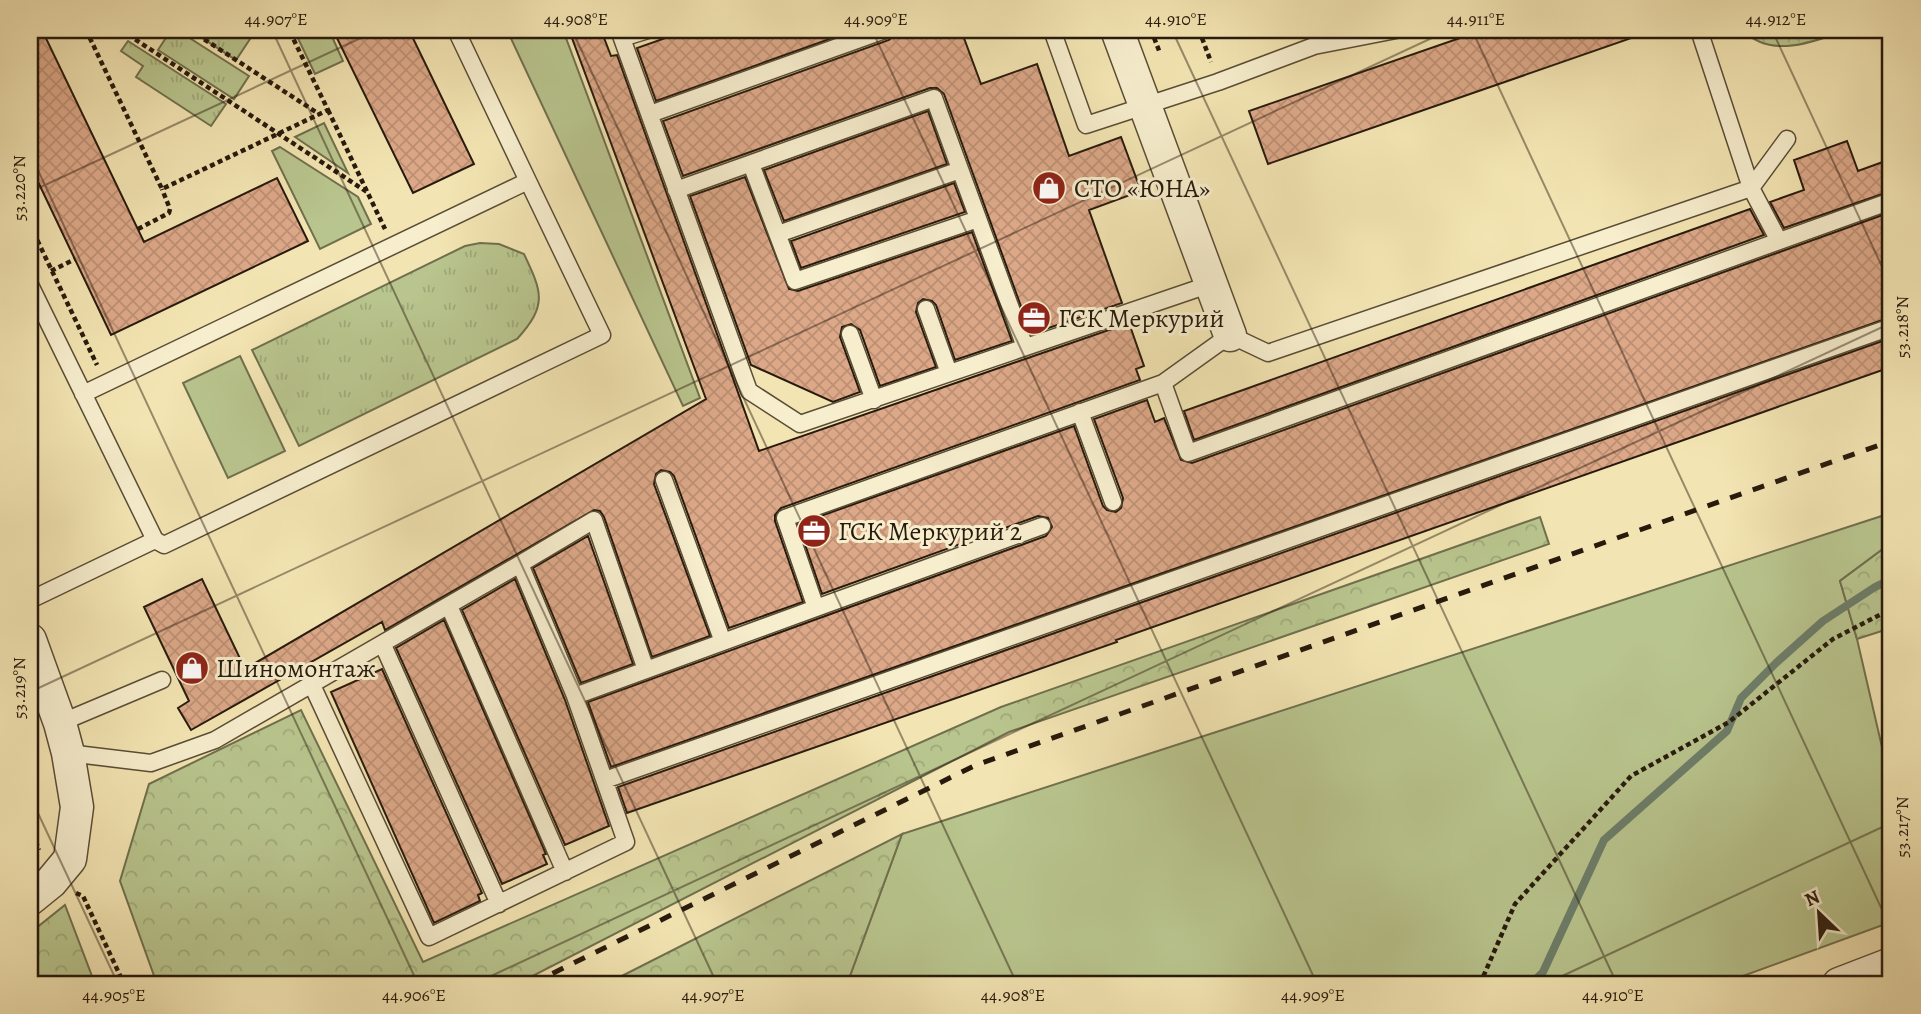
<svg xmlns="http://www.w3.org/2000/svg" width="1921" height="1014" font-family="Alegreya,serif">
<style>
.green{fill:#b9c58e;stroke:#70704e;stroke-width:2}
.forest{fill:url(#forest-crowns);stroke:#70704e;stroke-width:2}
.park{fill:url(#park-tufts);stroke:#70704e;stroke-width:2}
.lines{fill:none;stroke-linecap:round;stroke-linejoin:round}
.stream{stroke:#6d7e6a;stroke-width:8}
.building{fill:url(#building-cross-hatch);stroke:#271a0d;stroke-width:2}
.lane-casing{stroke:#5a4d36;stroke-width:19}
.street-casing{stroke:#5a4d36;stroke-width:35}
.path{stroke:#271a0d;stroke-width:4.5;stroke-dasharray:5 3.5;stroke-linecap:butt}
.lane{stroke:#f7eece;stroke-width:16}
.street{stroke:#f7eece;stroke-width:32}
.rail{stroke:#271a0d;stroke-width:5;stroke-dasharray:12 12;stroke-linecap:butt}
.ticks{fill:none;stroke:#271a0d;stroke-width:2;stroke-opacity:0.45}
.labels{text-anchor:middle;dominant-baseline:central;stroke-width:6;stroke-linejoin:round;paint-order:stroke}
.poi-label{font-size:26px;fill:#271a0d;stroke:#f7eece;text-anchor:start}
.neatline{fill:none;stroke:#271a0d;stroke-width:2.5}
.ticks-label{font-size:18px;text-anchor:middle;fill:#271a0d}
</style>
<defs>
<pattern id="forest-crowns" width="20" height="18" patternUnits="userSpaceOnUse" patternTransform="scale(1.75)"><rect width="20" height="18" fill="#b9c58e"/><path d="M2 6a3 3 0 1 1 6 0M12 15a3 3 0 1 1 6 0" fill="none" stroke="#9fa979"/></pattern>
<pattern id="park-tufts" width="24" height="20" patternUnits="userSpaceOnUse" patternTransform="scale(1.75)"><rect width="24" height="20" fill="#b9c58e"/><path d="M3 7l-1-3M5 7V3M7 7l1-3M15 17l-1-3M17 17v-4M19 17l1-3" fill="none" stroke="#9fa979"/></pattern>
<pattern id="building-cross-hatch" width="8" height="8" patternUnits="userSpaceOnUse" patternTransform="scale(1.75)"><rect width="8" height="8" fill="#dca888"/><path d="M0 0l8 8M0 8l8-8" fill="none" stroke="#bd9074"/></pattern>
</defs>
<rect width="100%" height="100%" fill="#f3e5b3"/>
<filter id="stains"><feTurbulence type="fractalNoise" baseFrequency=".00286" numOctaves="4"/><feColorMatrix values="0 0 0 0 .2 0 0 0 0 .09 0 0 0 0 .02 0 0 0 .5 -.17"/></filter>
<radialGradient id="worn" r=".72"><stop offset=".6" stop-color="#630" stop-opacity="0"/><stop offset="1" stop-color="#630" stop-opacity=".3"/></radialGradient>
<path class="green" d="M294,30H329L343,61L315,74Z
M507,30H563L700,398L683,406Z
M324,123L348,173L295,137Z
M280,147L358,197L371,224L320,249L272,151Z
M240,356L285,451L228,478L183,383Z
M1891,513V543L1840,581L1857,639L1891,786V922L1721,984H847L902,834Z"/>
<path class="forest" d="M1742,30H1848C1813,41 1773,60 1742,30Z
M1540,517L1549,544L1009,732L517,984H157L120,881L149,784L301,710L423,962L1001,707Z
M1891,543V628L1857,639L1840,581Z
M902,834L847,984H606Z
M65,905L95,984H30V933Z"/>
<path class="park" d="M171,30H177L249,76L234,99L158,50Z
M190,30H256L236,60Z
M128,41L226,104L211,126L136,77L143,66L121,51Z
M480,243L499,244L524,254C542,292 548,305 517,339L299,446L252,350L465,246Z"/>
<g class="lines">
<path class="stream" d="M1531,984L1543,972L1604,840L1727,731L1741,698L1776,663L1823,621L1875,587L1891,579"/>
</g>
<path class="building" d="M30,30H42L144,242L277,178L308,241L111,335L30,165Z
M333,30H409L474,164L413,193Z
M569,30H601L611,56L617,55L759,451L1129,323L1144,366L1136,369L1140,380L781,508L775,515V521L803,602L729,628L674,476L670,472L661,470L656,474L654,484L710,636L652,657L604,517L600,511L594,510L385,630L382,622L191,730L178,708L189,701L144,607L202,579L245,669L706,399Z
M688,30H855L656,101L637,48Z
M895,30H961L981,84L1037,64L1069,156L1121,137L1141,191L1089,210L1122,303L1031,334L944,94L937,88H930L683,176L663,121L889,40L893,36Z
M1483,30H1645L1646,33L1268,164L1249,111Z
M928,111L947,164L784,221L764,170Z
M1847,141L1858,171L1891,159V191L1784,228L1770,202L1804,190L1794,160Z
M745,177L789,289L798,291L972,232L1012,341L955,360L936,305L932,301L923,299L918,303L916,312L936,367L880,386L860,330L851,324L842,327L840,337L860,392L833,402L751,365L690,196Z
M954,183L965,212L801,268L791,241Z
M1750,209L1764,235L1194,440L1184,411Z
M1891,212V317L611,767L588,702L1046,536L1052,527L1048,518L1038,516L822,594L798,524L1074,426L1103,506L1107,510L1116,512L1121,508L1123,498L1094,419L1147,400L1155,422L1164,418L1181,460L1192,463Z
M1891,338V367L1116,640L1117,642L627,813L618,787Z
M588,536L633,664L581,683L533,568Z
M515,579L565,700L609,826L565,845L462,610Z
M444,620L546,854L543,855L547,864L502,884L396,648Z
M382,669L482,893L478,895L480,901L434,923L331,692Z"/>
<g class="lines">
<g class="lane-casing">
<path id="lane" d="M456,30L528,181
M619,30L749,391L800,424L1211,284
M1052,30L1086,125L1218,82L1314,46L1396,30
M1699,30L1751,188L1779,241
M622,38L648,30
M650,114L885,30
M751,164L795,281L978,219
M676,190L934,98L1025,347
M778,234L960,170
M30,285C71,370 113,455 155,540L164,545L602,335L528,181L83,394
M926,309L949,373
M850,334L874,400
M1163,383L1188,453L1891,201
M1080,412L1113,502
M664,480L723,642
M520,564L594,520L646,670
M30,600L155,540
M449,606L565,872
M816,608L1042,526
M383,645L499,904
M312,685L429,937L626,842L575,696
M60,723L162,680
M68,753L151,763L215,740L520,564L575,696L816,608L785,518L1163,383L1230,335L1268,353L1751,188L1787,139
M605,780L1891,327"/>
</g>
<g class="street-casing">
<path id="street" d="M1117,30L1230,335
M30,640L60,723L68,753L77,807L70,859L51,882L30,899
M1839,984L1891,964"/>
</g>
<path class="path" d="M86,30L162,189L328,110L289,30
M121,30L367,192
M190,30L319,114
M1151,30L1160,53
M1199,30L1211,62
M328,110L385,229
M30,225L97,365
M138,229L169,213L170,209L162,189
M51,271L75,259
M30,825L39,850
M76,893L83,896L124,984
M1480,984L1515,904L1631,776L1729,722L1833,639L1891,609"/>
<use href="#lane" class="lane"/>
<use href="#street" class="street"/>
<path class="rail" d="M531,984L976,765L1891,441"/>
</g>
<path class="ticks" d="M272,30L717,984M572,30L1017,984M872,30L1317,984M1172,30L1617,984M1472,30L1891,929M1772,30L1891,286M30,153L418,984M30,192L378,30M30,692L1449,30M30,796L118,984M474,984L1891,323M1545,984L1891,823"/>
<defs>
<g id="shop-disc" transform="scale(1.75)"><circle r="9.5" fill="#8f2418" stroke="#f7eece"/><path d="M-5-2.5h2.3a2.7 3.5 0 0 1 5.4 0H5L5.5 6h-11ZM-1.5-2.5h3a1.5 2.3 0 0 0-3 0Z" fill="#fff"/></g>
<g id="office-disc" transform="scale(1.75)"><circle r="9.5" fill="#8f2418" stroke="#f7eece"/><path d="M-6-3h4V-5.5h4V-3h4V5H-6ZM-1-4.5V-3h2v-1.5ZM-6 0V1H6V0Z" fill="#fff"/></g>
</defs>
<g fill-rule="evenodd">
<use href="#shop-disc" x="1049" y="188"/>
<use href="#office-disc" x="1034" y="318"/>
<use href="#office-disc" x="814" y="531"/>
<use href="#shop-disc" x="192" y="668"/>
</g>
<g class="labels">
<g class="poi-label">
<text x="1074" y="188">СТО «ЮНА»</text>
<text x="1058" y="318">ГСК Меркурий</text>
<text x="838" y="531">ГСК Меркурий 2</text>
<text x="216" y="668">Шиномонтаж</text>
</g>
</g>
<rect width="1921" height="1014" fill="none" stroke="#f3e5b3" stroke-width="77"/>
<g transform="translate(1819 913) rotate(335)" stroke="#f7eece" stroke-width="5" paint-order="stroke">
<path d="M0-5L12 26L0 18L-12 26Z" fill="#271a0d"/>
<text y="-10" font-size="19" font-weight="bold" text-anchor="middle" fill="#271a0d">N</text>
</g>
<rect x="38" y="38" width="1844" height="938" class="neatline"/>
<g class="ticks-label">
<text x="276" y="25">44.907°E</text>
<text x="576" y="25">44.908°E</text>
<text x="876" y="25">44.909°E</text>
<text x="1176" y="25">44.910°E</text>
<text x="1476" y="25">44.911°E</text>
<text x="1776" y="25">44.912°E</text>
<text transform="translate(19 188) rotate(-90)" y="6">53.220°N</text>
<text transform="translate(1902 327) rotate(-90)" y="6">53.218°N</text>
<text transform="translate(19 688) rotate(-90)" y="6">53.219°N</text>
<text transform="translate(1902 827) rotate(-90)" y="6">53.217°N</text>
<text x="114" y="1001">44.905°E</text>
<text x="414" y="1001">44.906°E</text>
<text x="713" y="1001">44.907°E</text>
<text x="1013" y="1001">44.908°E</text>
<text x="1313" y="1001">44.909°E</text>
<text x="1613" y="1001">44.910°E</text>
</g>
<rect width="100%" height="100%" filter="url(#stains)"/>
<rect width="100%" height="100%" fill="url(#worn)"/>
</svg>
